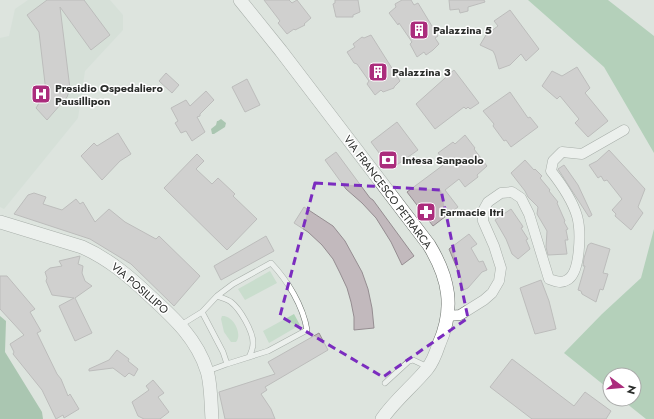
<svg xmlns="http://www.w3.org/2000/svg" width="654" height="419" font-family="Jost,sans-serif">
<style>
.built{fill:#cedcd1}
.green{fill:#b2d4b8}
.forest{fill:#83b98e}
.water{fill:#6ea37a}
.building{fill:#c2b9bd;stroke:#958d91}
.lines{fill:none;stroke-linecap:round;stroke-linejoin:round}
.service-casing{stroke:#686e69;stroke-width:6}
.minor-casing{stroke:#686e69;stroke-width:11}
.tertiary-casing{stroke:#686e69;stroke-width:14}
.service{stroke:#fff;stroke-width:5}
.minor{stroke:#fff;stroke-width:10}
.tertiary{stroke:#fff;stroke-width:13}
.marked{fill:none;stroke:#7b2cbf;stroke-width:3;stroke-dasharray:8 5;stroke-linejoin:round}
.labels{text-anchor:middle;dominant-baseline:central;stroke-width:3;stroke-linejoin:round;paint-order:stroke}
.poi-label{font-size:11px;font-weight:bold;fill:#2a2c2a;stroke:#fff;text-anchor:start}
.street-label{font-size:11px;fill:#2a2c2a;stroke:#fff}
</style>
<rect width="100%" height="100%" fill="#dde4de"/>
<path class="built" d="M28,0H110L123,15V30L85,71L78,118L4,209L0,207V38L9,36L15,9Z"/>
<path class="green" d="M270,271L277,283L245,300L238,289Z
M294,314L300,325L269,343L263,331Z
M222,316C233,315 243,334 236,342H231L224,332L221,319Z"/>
<path class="forest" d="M528,0H608L654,36V153L604,67Z
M654,229V419H646L621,399H634V375H610V390L564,353L602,314L641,278Z"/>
<path class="water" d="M221,119L226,123L225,127L214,134H212L211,129L216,125L217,121H218Z
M0,316L6,321L5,352L42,412L43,419H0Z"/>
<path class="building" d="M47,0H84L110,35L91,50L60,7L70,89L67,97L47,120L36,108L46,92L39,32L27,15Z
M264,0H289L292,3L297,0L311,18L304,24L305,25L295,30L294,29L287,34L278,23L280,21Z
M335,0H358L360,12L353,15V17H336L333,4L335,3Z
M402,0H411L414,5L418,3L438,36L435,38L439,44L433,50L426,55L424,52L417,57L410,44L412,42L399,23L398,25L389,13L396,7L395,4Z
M449,0H484L485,2L468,7V11L460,13L459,9L450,10Z
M510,10L539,49L526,61L521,54L510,65L499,69L495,55L493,51L480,45L486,35L498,26L494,21Z
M371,35L400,81L394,87V88L383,92L381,90L375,95L367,84L369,81L357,64L354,63L347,52L355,47L353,44L362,37L364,38Z
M577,67L590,88L585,93L608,121L588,137L575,123L579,119L560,96L557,99L542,86L552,71L562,76Z
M454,70L479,103L470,109L468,107L466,109L464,107L435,129L416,104Z
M166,73L179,85L172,93L159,81Z
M247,79L260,105L245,112L232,87Z
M206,91L214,100L200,114V116L197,117L205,132L192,141L186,131L181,133L175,123L178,121L171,108L186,100L190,106Z
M510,92L528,118L530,117L538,127L511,147L506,140L504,141L493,126L494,124L483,111Z
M397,122L418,150L391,169L371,142Z
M118,133L131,154L120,161L102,180L81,156L94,143L97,146Z
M465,135L475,148L474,149L487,166L477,175L478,177L465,187L459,179L445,190L458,207L433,226L407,192L446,163L438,153L453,142L455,144Z
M609,150L645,189L638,207L643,213L631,230L615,216L616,214L612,210L622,199L607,180L604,181L601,176L598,178L589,165L597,161Z
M336,152L370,198L373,200L414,256L402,265L391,242L376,218L362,203L346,189L325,160Z
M197,154L204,161L196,169L212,184L218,178L235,194L233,196L257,219L227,250L164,188Z
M525,160L534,170L535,169L542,176L540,178L550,190L549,191L558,202L557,203L565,221L564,222L568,229L566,230L568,240H565L567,254L548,255L546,247L547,231L537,214L538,207L528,197L525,191L511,173Z
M564,165L578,185L592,215L589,217L558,169Z
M34,193L46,197L43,204L62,210L76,199L80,204L83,202L95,222L109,209L125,222L156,239L159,236L200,276L174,306L131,264L90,239L14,214L28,195Z
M304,207L333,226L345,241L362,272L368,289L372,308L374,328L354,330V317L351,302L347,288L340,273L333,259L322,245L308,232L294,223Z
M511,209L522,225L523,227L521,228L528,239L526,240L530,249L518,259L512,254L506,239L495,220Z
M469,234L477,244L471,248L479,262L483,261L487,270L482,272L468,288L461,291V278L449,249Z
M266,236L274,251L221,280L214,266Z
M591,243L610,249L603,273L608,274L603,290L600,289L596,302L582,294L581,291L578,290L585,266H583L584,258L588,245Z
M80,256L78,264L83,266L82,273L85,281L92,286L75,298L92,333L75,341L59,306L74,298L52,295L46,281L47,278L45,272L50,268L62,266L59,261Z
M0,276H7L35,309L30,312L41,331L37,333L57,374L61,379L68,396L70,394L79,409L64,418L63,415L56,419L42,390L13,354L14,352L10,344L24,335L0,309Z
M541,280L549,301L556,329L535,334L520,288Z
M319,333L328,350L265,387L267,390L261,394L271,409L275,419H225L219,392L275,374L268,362Z
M117,350L129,359L128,361L138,369L134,376L129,373L125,377L113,368L89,371V369L109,360Z
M512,359L574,406L585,392L611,411L606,419H532L490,387Z
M153,380L164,393L158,397L169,412L160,419H144L138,416L132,402L149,390L146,386Z"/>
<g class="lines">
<g class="service-casing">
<path id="service" d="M217,296C222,298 227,299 231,302C240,309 253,331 253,343C253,348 251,353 249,357
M202,312L217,296L233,284L271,263C288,281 303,306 307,330L268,351L227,364
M181,325L202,312L223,352L227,364L208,371
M385,383L409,361L413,360L428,367"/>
</g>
<g class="minor-casing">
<path id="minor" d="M448,316L460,315L484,300L492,293L499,281L501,268L494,246L483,221V211L488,202L501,193L512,192L521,198L529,214L549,279C555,281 561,284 567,280C581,273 581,230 577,216C572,199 562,185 551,171L553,161L562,152L582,154L624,130"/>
</g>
<g class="tertiary-casing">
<path id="tertiary" d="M240,0L281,51L429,245C449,278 455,308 439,344C436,353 433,362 427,369C412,387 395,400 382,419
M0,222L82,247C109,259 130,277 151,297C174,318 197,339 207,371C211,383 211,405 212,419"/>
</g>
<use href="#service" class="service"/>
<use href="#minor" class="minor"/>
<use href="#tertiary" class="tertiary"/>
</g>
<path d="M0 0H654V419H0ZM315,183L441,190L468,318L383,377L280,316Z" fill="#dde4de" fill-opacity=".55" fill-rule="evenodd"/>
<path class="marked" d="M315,183L441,190L468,318L383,377L280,316Z"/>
<defs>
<g id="building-square" transform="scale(1)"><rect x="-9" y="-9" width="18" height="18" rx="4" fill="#ab2c7c" stroke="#fff"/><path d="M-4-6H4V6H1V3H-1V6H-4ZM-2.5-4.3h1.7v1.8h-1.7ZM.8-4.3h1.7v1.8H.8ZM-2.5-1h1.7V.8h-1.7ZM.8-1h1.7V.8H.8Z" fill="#fff"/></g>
<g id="hospital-square" transform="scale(1)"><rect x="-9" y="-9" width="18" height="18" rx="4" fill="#ab2c7c" stroke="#fff"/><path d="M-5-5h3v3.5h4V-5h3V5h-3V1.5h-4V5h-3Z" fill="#fff"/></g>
<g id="bank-square" transform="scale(1)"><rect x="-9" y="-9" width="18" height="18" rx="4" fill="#ab2c7c" stroke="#fff"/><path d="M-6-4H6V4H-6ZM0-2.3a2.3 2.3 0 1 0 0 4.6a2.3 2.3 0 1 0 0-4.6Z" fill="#fff"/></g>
<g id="pharmacy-square" transform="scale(1)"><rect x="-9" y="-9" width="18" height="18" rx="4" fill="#ab2c7c" stroke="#fff"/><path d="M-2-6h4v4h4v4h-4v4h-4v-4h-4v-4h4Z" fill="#fff"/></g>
</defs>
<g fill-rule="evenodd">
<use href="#building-square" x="419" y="30"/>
<use href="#building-square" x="378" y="72"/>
<use href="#hospital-square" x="41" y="94"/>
<use href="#bank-square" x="388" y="160"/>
<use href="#pharmacy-square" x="426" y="212"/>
</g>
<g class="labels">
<g class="poi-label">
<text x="433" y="30">Palazzina 5</text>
<text x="392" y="72">Palazzina 3</text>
<text x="55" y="88">Presidio Ospedaliero<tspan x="55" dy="13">Pausillipon</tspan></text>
<text x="402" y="160">Intesa Sanpaolo</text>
<text x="440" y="212">Farmacie Itri</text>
</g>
<g class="street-label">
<text transform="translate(388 192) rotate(53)">VIA FRANCESCO PETRARCA</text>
<text transform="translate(140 288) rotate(41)">VIA POSILLIPO</text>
</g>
</g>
<g transform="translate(622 387) rotate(106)"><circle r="19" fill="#ffffff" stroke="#aaabaa"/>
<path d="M0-3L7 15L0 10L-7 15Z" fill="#ab2c7c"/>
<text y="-6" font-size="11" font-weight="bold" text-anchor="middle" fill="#2a2c2a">N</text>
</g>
</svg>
